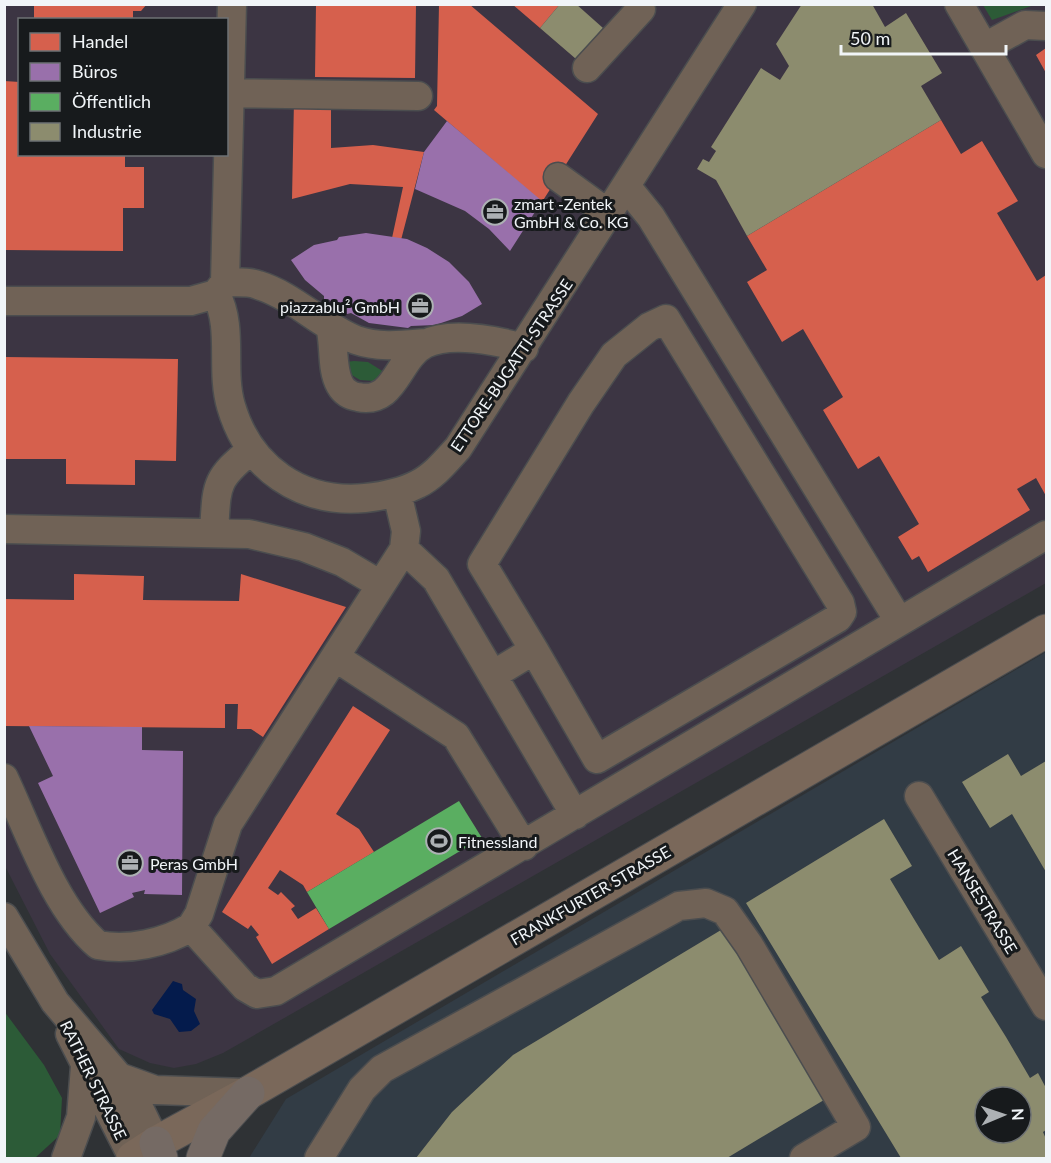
<svg xmlns="http://www.w3.org/2000/svg" width="1051" height="1163" font-family="Lato,sans-serif">
<style>
.commercial{fill:#3c3543;fill-rule:evenodd}
.built{fill:#323c45;fill-rule:evenodd}
.green{fill:#2c5b37}
.water{fill:#041b4c}
.shops{fill:#d6604d}
.offices{fill:#9970ab}
.public{fill:#5aae61}
.industry{fill:#8c8c6e;fill-rule:evenodd}
.lines{fill:none;stroke-linecap:round;stroke-linejoin:round}
.minor-casing{stroke:#4b4d4f;stroke-width:31}
.major-casing{stroke:#4b4d4f;stroke-width:35}
.highway-casing{stroke:#4b4d4f;stroke-width:35}
.minor{stroke:#706256;stroke-width:28}
.major{stroke:#7a685a;stroke-width:33}
.highway{stroke:#756a64;stroke-width:33}
.labels{text-anchor:middle;dominant-baseline:central;stroke-width:6;stroke-linejoin:round;paint-order:stroke}
.poi-label{font-size:16px;fill:#f1f5f8;stroke:#171a1c;text-anchor:start}
.street-label{font-size:16px;fill:#f1f5f8;stroke:#171a1c}
</style>
<rect width="100%" height="100%" fill="#2f3235"/>
<path class="commercial" d="M5,5H1046V583L223,1053L196,1064L174,1068L150,1063L119,1049L50,954L5,866ZM20,20H226V154H20Z"/>
<path class="built" d="M1046,652V1158H249L286,1099ZM985,1097H1021V1133H985Z"/>
<path class="green" d="M983,5H1034L992,20Z
M354,361L368,362L384,372L374,381L360,380L350,374L346,362Z
M4,1011L44,1065L62,1098L60,1135L35,1158H5Z"/>
<path class="water" d="M173,981L182,984L183,990L196,999L194,1011L200,1024L191,1031L179,1032L170,1019L154,1014L152,1010Z"/>
<path class="shops" d="M34,4H147L141,11H133V20H34Z
M316,4H416L415,78L315,77Z
M439,4H469L598,114L542,202L434,110L437,106Z
M512,4H560L540,28Z
M1046,48V73L1036,55Z
M4,81L20,82V154H125V167H144V208H123V251L4,250Z
M294,100L331,101V148L373,145L424,152L401,240L392,238L403,187L350,184L292,199Z
M941,120L961,154L982,141L1018,201L997,213L1037,281L1046,275V496L1036,478L1017,489L1030,510L928,572L919,556L912,560L898,537L919,524L879,456L858,469L823,410L843,397L803,329L782,342L747,282L767,270L747,236Z
M4,357L178,359L176,461L135,460V485L66,484V459H4Z
M74,574L144,576L143,600L239,601L241,574L346,607L263,737L251,729H237L238,704H225V728L4,726V599L74,600Z
M353,706L390,730L336,814L359,829L374,852L307,892L303,885L280,870L268,888L278,895L281,892L295,906L291,909L298,919L316,908L329,929L272,964L256,937L259,935L251,925L248,929L222,912Z"/>
<path class="offices" d="M447,121L542,201L510,251L489,229L465,211L415,189L424,152Z
M366,233L407,239L427,248L449,262L469,282L482,304L462,316L435,325L411,326L408,328L369,323L351,313L347,314L328,299L324,300V296L305,280L291,260L314,245L337,240L339,237Z
M29,726L142,727V750L183,751L182,895L144,894L145,890L132,893L134,897L100,913L38,783L53,776Z"/>
<path class="public" d="M459,801L482,838L329,929L307,892Z"/>
<path class="industry" d="M560,4H576L603,28L576,59L540,28Z
M802,4H872L885,27L906,13L942,73L921,86L941,120L747,236L716,180L697,169L703,159L709,162L716,151L711,147L761,68L780,80L789,66L776,44Z
M1008,754L1021,776L1046,761V872L1012,814L990,828L962,782Z
M884,819L912,866L890,879L914,919L939,960L961,946L989,992L981,997L1006,1037L1030,1078L1038,1073L1046,1088V1130L1043,1132L1046,1139V1158H901L746,903ZM985,1097H1021V1133H985Z
M726,927L829,1097L727,1158H416L452,1112L513,1055Z"/>
<g class="lines">
<g class="minor-casing">
<path id="minor" d="M959,4L1046,154
M985,47L1025,25L1046,26
M587,68L641,9
M230,93L418,96
M558,177L609,214
M626,186L651,217L899,621
M225,282C236,283 249,281 258,285C294,296 321,326 356,340C379,348 402,345 426,343
M216,294C234,329 220,368 231,406C249,468 301,504 365,498C383,496 401,493 418,484C434,476 446,461 458,448L742,4
M4,301H191L216,294L225,282L232,4
M330,326C335,345 331,369 340,385C344,392 351,396 358,397C396,405 397,358 425,344C451,331 498,341 524,348
M4,529L249,534L304,547L342,562L381,585
M214,532C217,485 214,480 251,450
M404,549L436,579L575,815
M335,657L456,736L524,846
M493,675L534,650L597,759L838,618L842,612L840,603L666,319L649,327L614,355L581,403L482,564L534,650
M4,778C29,831 54,907 98,945C128,951 165,943 191,927L245,987L257,994L276,991L1046,535
M919,796L1046,1006
M4,917L55,1002L119,1077L141,1112L156,1143
M191,927L199,914L228,824L404,549L406,531L397,493
M70,1034L133,1158
M119,1077L155,1090L248,1093
M66,1158L81,1117L85,1066
M319,1158L362,1089L382,1069L679,906L706,903L725,911L749,945L856,1127L804,1158"/>
</g>
<g class="major-casing">
<path id="major" d="M133,1158L156,1143L248,1093L1046,631"/>
</g>
<g class="highway-casing">
<path id="highway" d="M156,1143L161,1158
M203,1158L214,1131L248,1093"/>
</g>
<use href="#minor" class="minor"/>
<use href="#major" class="major"/>
<use href="#highway" class="highway"/>
</g>
<defs>
<g id="office-ring" transform="scale(1.35)"><circle r="9.5" fill="#171a1c" stroke="#adb1b4" stroke-width="1.5"/><path d="M-6-3h4V-5.5h4V-3h4V5H-6ZM-1-4.5V-3h2v-1.5ZM-6 0V1H6V0Z" fill="#adb1b4"/></g>
<g id="stadium-ring" transform="scale(1.35)"><circle r="9.5" fill="#171a1c" stroke="#adb1b4" stroke-width="1.5"/><path d="M0-5a6.5 5 0 1 0 0 10a6.5 5 0 1 0 0-10ZM-3.5-1.8h7v3.6h-7Z" fill="#adb1b4"/></g>
</defs>
<g fill-rule="evenodd">
<use href="#office-ring" x="495" y="212"/>
<use href="#office-ring" x="420" y="306"/>
<use href="#stadium-ring" x="439" y="841"/>
<use href="#office-ring" x="130" y="863"/>
</g>
<g class="labels">
<g class="poi-label">
<text x="514" y="203">zmart -Zentek<tspan x="514" dy="18">GmbH &amp; Co. KG</tspan></text>
<text x="400" y="306" text-anchor="end">piazzablu² GmbH</text>
<text x="458" y="841">Fitnessland</text>
<text x="150" y="863">Peras GmbH</text>
</g>
<g class="street-label">
<text transform="translate(511 365) rotate(-56)">ETTORE-BUGATTI-STRASSE</text>
<text transform="translate(590 895) rotate(-30)">FRANKFURTER STRASSE</text>
<text transform="translate(983 901) rotate(59)">HANSESTRASSE</text>
<text transform="translate(94 1080) rotate(64)">RATHER STRASSE</text>
</g>
</g>
<rect width="1051" height="1163" fill="none" stroke="#f1f5f8" stroke-width="12"/>
<rect x="18" y="18" width="210" height="138" fill="#171a1c" stroke="#6e7274" stroke-width="1.5"/>
<rect x="30" y="33" width="30" height="18" fill="#d6604d" stroke="#6e7274" stroke-width="1.5"/>
<text x="72" y="48" font-size="18" fill="#f1f5f8">Handel</text>
<rect x="30" y="63" width="30" height="18" fill="#9970ab" stroke="#6e7274" stroke-width="1.5"/>
<text x="72" y="78" font-size="18" fill="#f1f5f8">Büros</text>
<rect x="30" y="93" width="30" height="18" fill="#5aae61" stroke="#6e7274" stroke-width="1.5"/>
<text x="72" y="108" font-size="18" fill="#f1f5f8">Öffentlich</text>
<rect x="30" y="123" width="30" height="18" fill="#8c8c6e" stroke="#6e7274" stroke-width="1.5"/>
<text x="72" y="138" font-size="18" fill="#f1f5f8">Industrie</text>
<g transform="translate(1003 1115) rotate(88)"><circle r="28" fill="#171a1c" stroke="#6e7274" stroke-width="1.5"/>
<path d="M0-4.5L10 22L0 15L-10 22Z" fill="#adb1b4"/>
<text y="-9" font-size="16" font-weight="bold" text-anchor="middle" fill="#f1f5f8">N</text>
</g>
<path d="M841 45v9h165v-9" fill="none" stroke="#f1f5f8" stroke-width="3"/>
<text x="850" y="45" font-size="18" fill="#f1f5f8" stroke="#171a1c" stroke-width="4.5" paint-order="stroke">50 m</text>
</svg>
